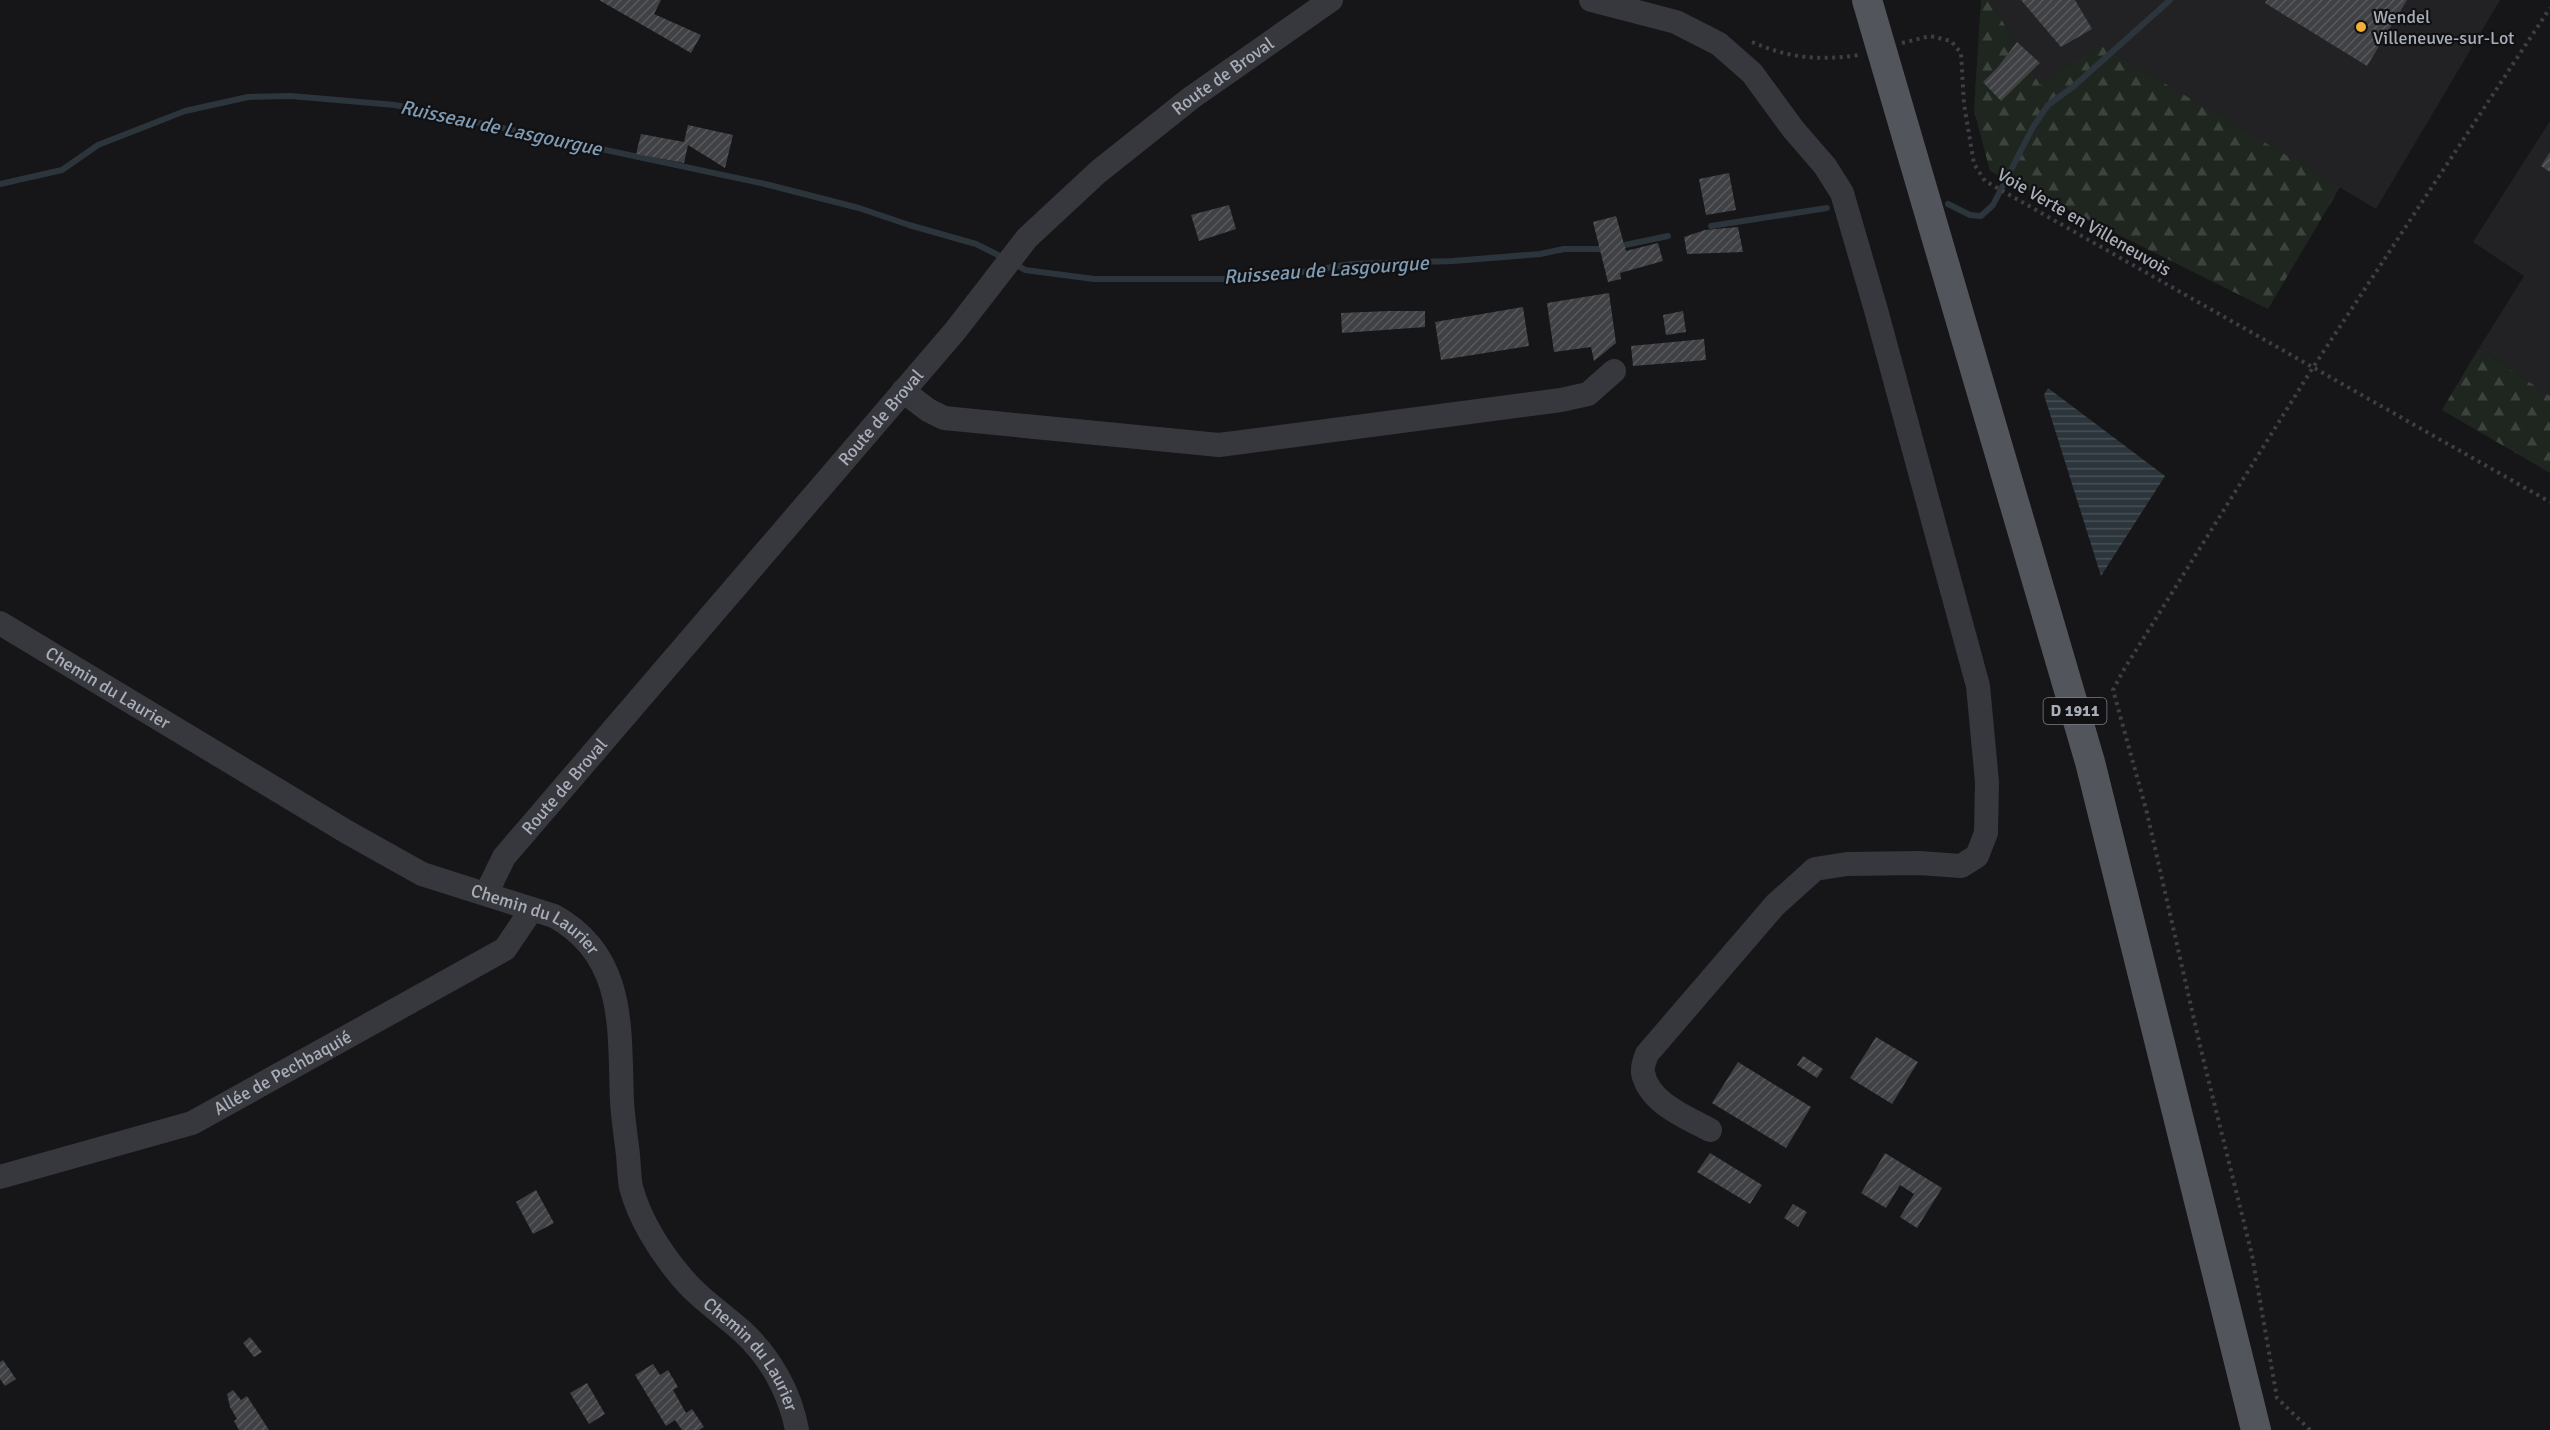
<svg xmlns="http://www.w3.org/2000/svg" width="2550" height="1430" font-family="Signika,sans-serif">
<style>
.built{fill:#222225}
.forest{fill:url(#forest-firs)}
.water{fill:url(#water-rules)}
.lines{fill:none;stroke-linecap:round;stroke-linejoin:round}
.stream{stroke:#2c353c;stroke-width:6}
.building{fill:url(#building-hatch)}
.path{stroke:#3d3f44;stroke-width:4;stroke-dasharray:3 4.5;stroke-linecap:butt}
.minor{stroke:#37383d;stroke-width:24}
.major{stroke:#53555c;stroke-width:30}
.poi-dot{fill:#f2b134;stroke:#111113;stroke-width:2}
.labels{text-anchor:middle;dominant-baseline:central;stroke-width:4.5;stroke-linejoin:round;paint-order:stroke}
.shield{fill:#111113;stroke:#7b7e86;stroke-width:1.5}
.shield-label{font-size:16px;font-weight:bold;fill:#a8adb8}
.poi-label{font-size:18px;fill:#a8adb8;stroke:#111113;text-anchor:start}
.street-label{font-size:18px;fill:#a8adb8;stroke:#111113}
.water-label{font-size:20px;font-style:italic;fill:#7f9bb3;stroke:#111113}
</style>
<defs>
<pattern id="forest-firs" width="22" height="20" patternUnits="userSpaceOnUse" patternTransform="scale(1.5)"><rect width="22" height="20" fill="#1e261f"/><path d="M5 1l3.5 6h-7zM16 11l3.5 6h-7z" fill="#3c433d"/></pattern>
<pattern id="water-rules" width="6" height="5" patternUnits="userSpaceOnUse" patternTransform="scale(1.5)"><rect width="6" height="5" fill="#2c353c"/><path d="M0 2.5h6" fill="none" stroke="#485056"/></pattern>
<pattern id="building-hatch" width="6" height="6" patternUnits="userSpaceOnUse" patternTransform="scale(1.5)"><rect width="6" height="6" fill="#404145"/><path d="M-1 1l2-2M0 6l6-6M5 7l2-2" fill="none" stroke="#595a5e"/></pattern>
</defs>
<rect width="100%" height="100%" fill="#161618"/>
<path class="built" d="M1990,0H2500L2376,209L2098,44L2040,85Z
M2550,121V396L2479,348L2524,276L2473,242Z"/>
<path class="forest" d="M1981,0H1990L2040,85L2098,44L2340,187L2268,309L1990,171L1974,110Z
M2479,348L2550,396V473L2442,410Z"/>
<path class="water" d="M2048,388L2165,476L2101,576L2044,395Z"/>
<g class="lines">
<path class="stream" d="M0,184L62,170L98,145L185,111L248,97L291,96L395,105L765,184L859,208L909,225L976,244L1004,258
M1948,204L1970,215L1981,216L1993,205L2033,127L2048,105L2074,86L2170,0
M1711,226L1827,208
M1625,245L1668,236
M1017,265L1025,270L1094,279H1260L1351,264L1453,261L1540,254L1564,249H1600"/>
</g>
<path class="building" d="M599,0H661L654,14L701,35L691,53Z
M2021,0H2075L2092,29L2061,47Z
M2267,0H2407L2367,66L2265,3Z
M2017,42L2040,63L2001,101L1983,82L1998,67Z
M688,125L733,135L725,168L688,145L684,163L636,154L641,134L684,142Z
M2550,152V172L2541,166Z
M1729,173L1736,210L1706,215L1699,179Z
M1229,205L1236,229L1199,241L1191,215Z
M1616,216L1626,251L1658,243L1663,261L1620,273L1621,279L1608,282L1593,222Z
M1738,227L1743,252L1687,254L1684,237L1705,230Z
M1609,293L1616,343L1594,361L1591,347L1554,352L1547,303Z
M1523,307L1529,346L1441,360L1435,322Z
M1389,311H1425V327L1342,333L1341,313Z
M1683,311L1686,332L1666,335L1663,315Z
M1704,339L1706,360L1633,366L1631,346Z
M1876,1037L1918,1062L1892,1104L1850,1078Z
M1803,1056L1823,1069L1817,1078L1797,1065Z
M1738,1062L1811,1107L1786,1148L1712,1103Z
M1710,1153L1762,1185L1750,1204L1697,1172Z
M1885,1153L1942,1188L1917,1228L1900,1217L1914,1194L1900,1185L1886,1208L1861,1193Z
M536,1190L554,1223L533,1234L516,1202Z
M1793,1204L1807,1212L1798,1227L1784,1218Z
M250,1337L262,1352L254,1357L243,1343Z
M3,1360L16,1379L5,1386L0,1379V1362Z
M653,1364L660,1375L668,1370L678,1387L673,1390L686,1413L692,1409L704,1427L699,1430H682L675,1420L666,1426L635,1375Z
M587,1383L605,1414L589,1424L570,1393Z
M233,1390L241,1400L247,1396L269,1430H239L234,1421L237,1419L230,1407L227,1394Z"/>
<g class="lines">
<path class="path" d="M1752,42C1789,58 1818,61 1859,55
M1902,43L1930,36L1951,41L1961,53L1964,104L1974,164L1985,181L2550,502
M2310,1430L2277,1398L2252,1255L2201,1050L2147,813L2113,690L2123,671L2312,369L2550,8"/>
<g class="minor">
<path d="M1591,0L1676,22L1719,44L1752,73L1793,129L1825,166L1842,193L1876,310L1978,686L1987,782L1986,833L1977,856L1961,866L1919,863L1847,864L1815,869L1775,905L1647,1054C1645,1059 1642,1067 1643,1073C1649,1103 1686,1117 1710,1130"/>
<path d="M903,391L928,410L944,418L1219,445L1561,400L1588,394L1614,371"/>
<path id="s1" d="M0,623L347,832L422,874L554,916C627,956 619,1030 622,1101C623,1119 626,1137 628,1155C629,1166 629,1177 631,1187C639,1218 659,1250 679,1274C697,1297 722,1313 743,1332C771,1358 790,1393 797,1430"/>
<path id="s2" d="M486,894L504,857L955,331L1027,238L1098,172L1191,98L1331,0"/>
<path id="s3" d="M0,1177L192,1123L505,949L532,909"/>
</g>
<path class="major" d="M1867,0L2090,762L2256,1430"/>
</g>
<circle class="poi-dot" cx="2361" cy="27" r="6"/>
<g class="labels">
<rect class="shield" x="2043.5" y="698" width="63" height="26" rx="4.5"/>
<g class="shield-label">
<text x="2075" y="711">D 1911</text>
</g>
<g class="poi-label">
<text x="2373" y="17">Wendel<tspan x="2373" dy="21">Villeneuve-sur-Lot</tspan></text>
</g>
<g class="street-label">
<text stroke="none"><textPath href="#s2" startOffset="1106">Route de Broval</textPath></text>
<text transform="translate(2084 222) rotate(30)">Voie Verte en Villeneuvois</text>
<text stroke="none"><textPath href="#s2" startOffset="620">Route de Broval</textPath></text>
<text stroke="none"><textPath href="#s1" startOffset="126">Chemin du Laurier</textPath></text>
<text stroke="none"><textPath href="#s2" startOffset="134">Route de Broval</textPath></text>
<text stroke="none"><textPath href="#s1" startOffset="614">Chemin du Laurier</textPath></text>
<text stroke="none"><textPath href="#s3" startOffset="303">Allée de Pechbaquié</textPath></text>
<text stroke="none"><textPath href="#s1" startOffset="1134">Chemin du Laurier</textPath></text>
</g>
<g class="water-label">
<text transform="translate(501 128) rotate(12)">Ruisseau de Lasgourgue</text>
<text transform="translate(1326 270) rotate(-4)">Ruisseau de Lasgourgue</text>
</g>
</g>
</svg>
